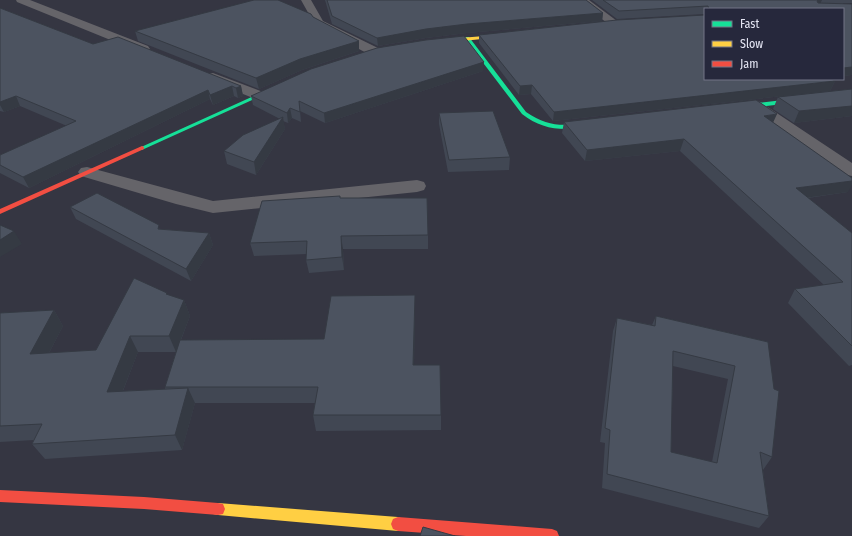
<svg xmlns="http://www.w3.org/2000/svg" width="852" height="536" font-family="'Fira Sans Condensed',sans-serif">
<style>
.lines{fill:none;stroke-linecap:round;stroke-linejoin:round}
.street{fill:#656469;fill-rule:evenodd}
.fast{fill:#16e098;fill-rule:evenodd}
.slow{fill:#ffcf43;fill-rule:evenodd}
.jam{fill:#f24e42;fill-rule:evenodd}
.wall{fill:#414753;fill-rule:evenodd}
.shaded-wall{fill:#353a43}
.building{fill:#4c5360;stroke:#353a43;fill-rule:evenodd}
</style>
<rect width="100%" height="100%" fill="#353642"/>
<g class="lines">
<path class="street" d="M16,0H30L148,46L150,49L148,52H140L17,2Z
M301,0H311L323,21L380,49L381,52L380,55H370L315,25Z
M577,0H589L621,24L619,26H611Z
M213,73L263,92L265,95L263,98L258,99L253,98L208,80L206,77L208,74Z
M755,100L760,102L852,163V176L846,175L750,108L747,105L750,102Z
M87,167L213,201L417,180L424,182L426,186L424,190L417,192L213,213L176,204L81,176L78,172L81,168Z"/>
<path class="fast" d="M465,37H469L526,112C549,128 565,126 592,122L595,124C591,127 586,127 581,128C558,131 540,128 522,114L465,39Z
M278,85L283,86L144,149L142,150L139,148Z
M852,92V96L732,110L729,108L732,106Z"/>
<path class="slow" d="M509,34H511V36L435,44L432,42L435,40Z
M218,503L398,517L403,519L405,524L403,529L398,531L218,515L213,514L211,509L213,504Z"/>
<path class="jam" d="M142,146L144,147V149L0,214V209Z
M0,490L144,497L218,503L223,504L225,509L223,514L218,515L144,509L0,502Z
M398,517L552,529L557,531L559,536H466L398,531L393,529L391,524L393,519Z"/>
</g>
<path class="wall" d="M325,0H586L603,13L602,21L467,33L426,38L378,46L332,24Z
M592,0H852V3H843L852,75L843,76V9H705V14L617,19Z
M0,8L93,44L241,86L243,96L238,98L234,96L213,105L210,99L29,188L0,173V155L67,126L20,106L4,112L0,111Z
M135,31L359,51L302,70L259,89L138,41Z
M479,35L835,81L830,91L553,121L531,94L519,95L479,43Z
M483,71L325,123L300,111L301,122L292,118L288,123L283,121L285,129L256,175L227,164L224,151L280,119L253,105L251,96Z
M778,97L852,116L794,123L773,109Z
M439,113L510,157L509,170L448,172L439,124Z
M564,122L774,123L848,192L808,198L852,233V365L849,366L788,303L795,289L824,285L680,151L585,161L562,133Z
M341,198L428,235V249H343L344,270L309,273L306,260L307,254L254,256L250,243Z
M70,207L161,229L209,233L213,245L191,281L76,219Z
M168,295L184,300L190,316L181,340L324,339L415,295L414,365L441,415V430L316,431L313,415L315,403H195L182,450L45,459L32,444L34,440L0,442V313L54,310L63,326L49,353L96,350ZM138,352H176L165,387V389L123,391Z
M656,316L768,342L772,457L763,470L769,516L759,528L602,488L605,443L600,442L613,331L617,318L652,325ZM673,366L728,379L712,462L671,452Z"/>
<path class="shaded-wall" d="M818,0H822L820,4L817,1Z
M603,13L602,21L467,33L426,38L378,46L377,38L426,29L467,24Z
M359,41V51L302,70L259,89L256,78L300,59Z
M484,62L483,71L325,123L324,113Z
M852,67V75L843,76V68Z
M835,81L830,91L553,121L554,112Z
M532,85L531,94L519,95L520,86Z
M232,86L234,96L213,105L210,95Z
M241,86L243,96L238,98L236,88Z
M208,90L210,99L29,188L23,177Z
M16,96L20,106L4,112L0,105V102Z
M852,106V116L794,123L799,111Z
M290,108L292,118L288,123L287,113Z
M777,114L772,125L764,116Z
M283,117L285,129L256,175L254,162Z
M684,139L680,151L585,161L587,150Z
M852,181V185L848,192L790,200L796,188Z
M14,231L22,244L0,257V240Z
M209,233L213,245L191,281L186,269Z
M341,236L343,249L344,270L342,257Z
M415,295V311L414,380L413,365Z
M184,300L190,316L176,352L169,336Z
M54,310L63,326L40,370L30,354Z
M130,336L138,352L116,408L107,392Z
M188,388L195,403L182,450L175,435Z"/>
<path class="building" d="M254,0H278L311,14L313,17L359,41L300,59L256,78L135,31Z
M327,0H586L603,13L467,24L426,29L377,38L332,16Z
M603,0H818L817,1L818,3L852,4V67L843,68V9H709L708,6L619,11Z
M0,8L93,44L118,37L241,86L236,88L232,86L210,95L208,90L23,177L0,165V155L76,121L16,96L0,102Z
M705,15V79H831L835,81L554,112L532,85L520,86L479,35L617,20Z
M464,36L484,62L324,113L299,101L300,112L290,108L287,113L251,96L311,69L377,48L426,40Z
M852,89V106L799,111L778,97Z
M756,100L777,114L764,116L852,178V181L796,188L852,233V346L795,289L843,282L684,139L587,150L564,122Z
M493,111L510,157L449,160L439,113Z
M283,117L254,162L224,151L243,135Z
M97,193L159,225L158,229L209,233L186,269L70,207Z
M340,196V198H427L428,235L341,236L342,257L306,260L307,241L250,243L262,201Z
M0,225L14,231L0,240Z
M134,278L167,293L166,294L184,300L169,336H130L107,392L188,388L175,435L32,444L42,424L0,426V313L54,310L30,354L96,350Z
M415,295L413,365H440L441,415H313L318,387H165L180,340L324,339L331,296Z
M656,316L768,342L774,389L779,391L772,457L760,452L769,516L607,474L610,430L605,428L617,318L655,326ZM673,351L735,366L717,463L671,452Z
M423,527L455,536H420Z"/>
<rect x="704" y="8" width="140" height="72" fill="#26283c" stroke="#727486"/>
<rect x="712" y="21" width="20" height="6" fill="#16e098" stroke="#727486"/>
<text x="740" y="28" font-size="12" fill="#e5e6f4">Fast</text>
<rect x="712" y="41" width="20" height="6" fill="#ffcf43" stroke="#727486"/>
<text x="740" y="48" font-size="12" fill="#e5e6f4">Slow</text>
<rect x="712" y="61" width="20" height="6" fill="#f24e42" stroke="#727486"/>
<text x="740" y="68" font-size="12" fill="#e5e6f4">Jam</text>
</svg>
